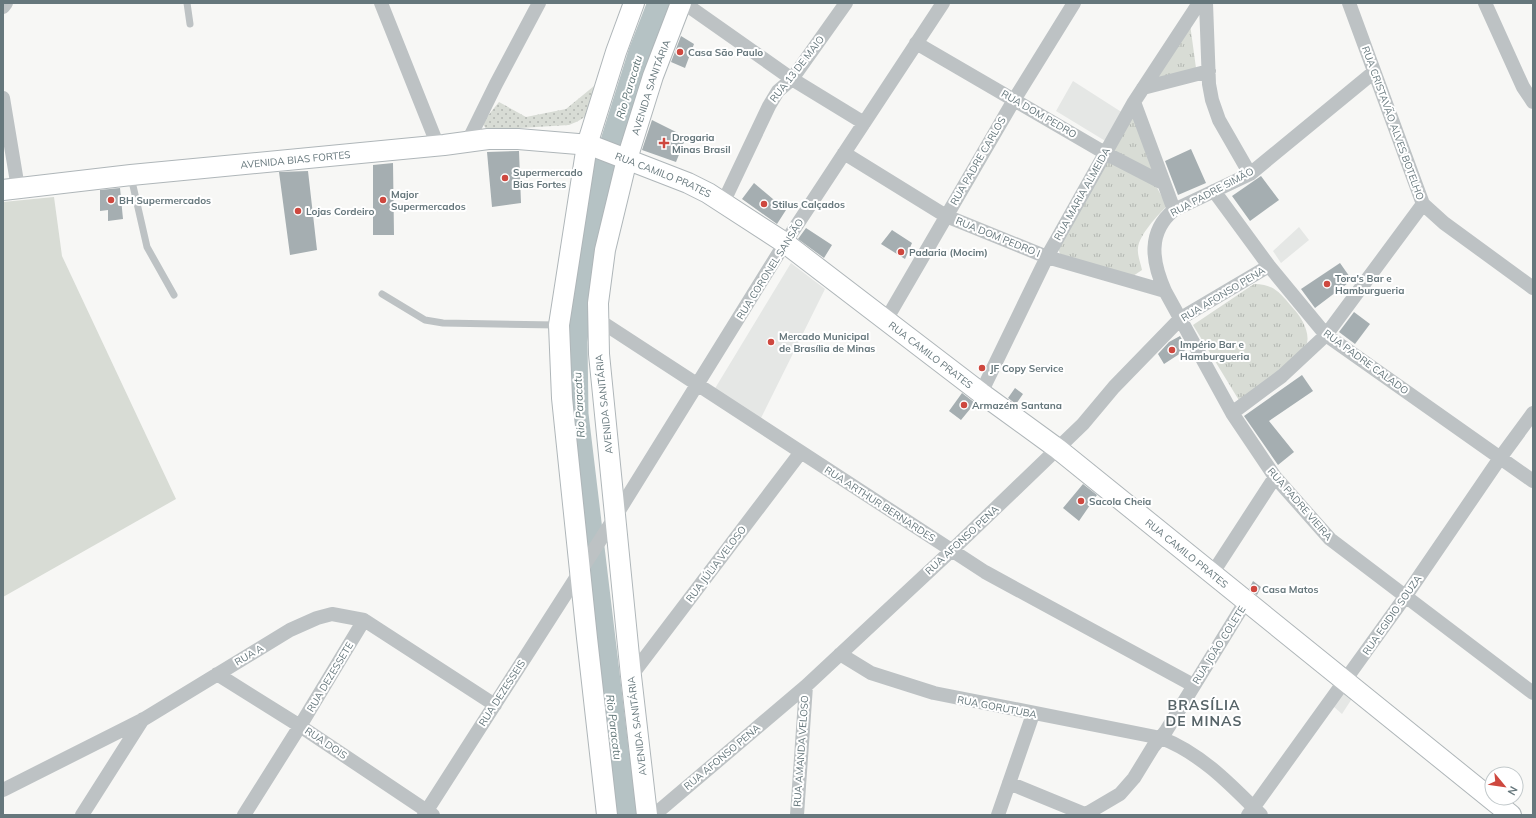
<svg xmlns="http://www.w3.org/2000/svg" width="1536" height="818" font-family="Mulish,sans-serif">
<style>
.built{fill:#e5e7e5}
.grass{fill:url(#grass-dots)}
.park{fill:url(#park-tufts)}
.pitch{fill:#d8dcd5}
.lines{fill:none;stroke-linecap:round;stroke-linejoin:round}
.river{stroke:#b5c2c4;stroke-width:23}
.building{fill:#a5aeb1}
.secondary-casing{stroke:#afb6b9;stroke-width:22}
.lane{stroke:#bdc2c4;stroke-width:7}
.street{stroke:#bdc2c4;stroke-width:14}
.secondary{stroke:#fff;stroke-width:20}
.poi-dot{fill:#ce483f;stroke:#fff;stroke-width:1.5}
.labels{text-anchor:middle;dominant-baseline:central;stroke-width:4;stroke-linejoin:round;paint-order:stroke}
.poi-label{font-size:10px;font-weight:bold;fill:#66777c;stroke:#fff;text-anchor:start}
.street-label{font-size:10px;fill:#66777c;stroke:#fff}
.water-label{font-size:11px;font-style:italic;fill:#607577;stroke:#fff}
.district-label{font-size:14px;font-weight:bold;letter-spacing:1px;fill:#576468;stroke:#fff}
</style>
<defs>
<pattern id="grass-dots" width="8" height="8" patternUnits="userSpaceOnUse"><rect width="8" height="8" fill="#d8dcd5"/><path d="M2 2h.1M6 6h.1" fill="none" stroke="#b3b7b2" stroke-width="1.8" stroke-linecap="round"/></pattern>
<pattern id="park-tufts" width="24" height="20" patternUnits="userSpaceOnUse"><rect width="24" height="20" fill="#d8dcd5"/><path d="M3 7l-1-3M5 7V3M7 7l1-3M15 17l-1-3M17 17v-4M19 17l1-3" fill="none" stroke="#b3b7b2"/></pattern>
</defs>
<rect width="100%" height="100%" fill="#f7f7f5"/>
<path class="built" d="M1073,81L1123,113L1107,142L1056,111Z
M1299,227L1309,240L1281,263L1273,251Z
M791,263L825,289L761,418L711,395Z
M1344,689L1353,697L1342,714L1333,706Z"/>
<path class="grass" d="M594,86C592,109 593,116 569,125L487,130L482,123L499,102L526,117L566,109Z"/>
<path class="park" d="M1190,24L1196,68L1154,83Z
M1133,113L1156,175L1112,152Z
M1112,160L1155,184L1167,206C1158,215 1139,235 1138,248C1137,255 1141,264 1142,270L1133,276L1060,254L1058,248L1105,165Z
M1254,284C1274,284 1280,293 1292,307C1300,315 1310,331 1307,343C1303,357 1253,391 1240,402L1193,325Z"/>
<path class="pitch" d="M54,197L62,256L176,499L3,597V202Z"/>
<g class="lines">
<path class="river" d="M628,815L618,756L577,414L576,342L582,274L599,183L640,52L659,3"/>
</g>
<path class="building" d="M681,36L694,44L685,68L671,62Z
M652,120L686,137L676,162L642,150Z
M1191,149L1206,183L1178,195L1165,161Z
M519,151L521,203L492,207L487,152Z
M393,163L394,235H373V165Z
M308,171L317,250L290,255L279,172Z
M1261,176L1279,200L1250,221L1232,196Z
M754,183L786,210L777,224L742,199Z
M120,188L123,219L108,221V210L100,211V190Z
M806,228L832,245L824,258L798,239Z
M892,230L912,243L905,259L881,244Z
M1340,263L1352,280L1315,308L1301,289Z
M1354,312L1370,324L1355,344L1339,332Z
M1180,336L1187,349L1164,364L1158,354L1169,342Z
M1302,375L1313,391L1269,421L1294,452L1278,465L1244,416Z
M1015,388L1023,394L1016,404L1008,398Z
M962,393L975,403L961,420L949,411Z
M1083,484L1097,495L1079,521L1063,508Z
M1253,581L1261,587L1257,595L1249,589Z"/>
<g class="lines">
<g class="secondary-casing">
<g id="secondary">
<path id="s1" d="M3,190L131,175L444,145L488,139H518L590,145L688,183L708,193L785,243L981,393L1058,449L1511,815"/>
<path d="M607,815L587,638L562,398L559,325L587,145L616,52L634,3"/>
<path id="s2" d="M647,815L631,676L599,354L598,303L605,250L627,159L653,76L681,3"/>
</g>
</g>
<path class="lane" d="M187,3L190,24
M131,177L147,247L174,295
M382,294L425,320L443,323L557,325"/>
<path class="street" d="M381,3L438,146
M684,3L792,79L864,123
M1206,3L1209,84L1212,100L1219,120L1250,174
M1349,3L1423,204L1444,223L1533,288
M1485,3L1523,87L1533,102
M3,7L6,3
M916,43L1105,153L1163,183
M1374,72L1250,174L1174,210C1147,232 1152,262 1165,291L1232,413L1275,477L1330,539L1533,693
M1143,88L1209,71
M3,98L18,188
M1134,102L1174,210
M468,141L496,84L539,3
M844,153L946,216L1047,257L1165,291
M1214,191L1269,266L1326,335L1533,481
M723,203L769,106L778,91L792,79L846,3
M597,319L985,572L1193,685
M886,320L1014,100L1074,3
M981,393L1047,257L1134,102L1199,3
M1232,413L1282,376L1326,335L1423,204
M1212,574L1275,477
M840,654L871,673L934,693L1161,738C1201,753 1232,786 1261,815
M217,674L300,726L433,815
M631,676L801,452
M1009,783L1087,815
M3,790L144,719L290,630L317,618L332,614L364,620L495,705
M1086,814L1120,794L1134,778L1153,747L1166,731L1246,601
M82,815L143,719
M244,815L300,726L364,620
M424,815L615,517L785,243L943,3
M654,815L806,686L952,550L1083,424L1114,387L1181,318L1269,266
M797,815L806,686
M998,815L1033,714
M1248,815L1405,597L1500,458L1533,413"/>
<use href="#secondary" class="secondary"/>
</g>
<g class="poi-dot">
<circle cx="680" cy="52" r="4"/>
<path d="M662 137h4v4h4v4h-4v4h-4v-4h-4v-4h4z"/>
<circle cx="505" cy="178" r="4"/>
<circle cx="111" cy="200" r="4"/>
<circle cx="383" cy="200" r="4"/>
<circle cx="764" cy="204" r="4"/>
<circle cx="298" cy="211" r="4"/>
<circle cx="901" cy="252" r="4"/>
<circle cx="1327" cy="284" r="4"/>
<circle cx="771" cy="342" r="4"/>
<circle cx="1172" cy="350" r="4"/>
<circle cx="982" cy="368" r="4"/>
<circle cx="964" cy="405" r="4"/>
<circle cx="1081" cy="501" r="4"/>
<circle cx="1254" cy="589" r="4"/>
</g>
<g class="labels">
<g class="poi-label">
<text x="688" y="52">Casa São Paulo</text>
<text x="672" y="137">Drogaria<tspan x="672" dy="12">Minas Brasil</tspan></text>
<text x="513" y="172">Supermercado<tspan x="513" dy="12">Bias Fortes</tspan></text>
<text x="391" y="194">Major<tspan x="391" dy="12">Supermercados</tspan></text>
<text x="119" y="200">BH Supermercados</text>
<text x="772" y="204">Stilus Calçados</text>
<text x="306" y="211">Lojas Cordeiro</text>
<text x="909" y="252">Padaria (Mocim)</text>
<text x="1335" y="278">Tora's Bar e<tspan x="1335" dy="12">Hamburgueria</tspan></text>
<text x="779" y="336">Mercado Municipal<tspan x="779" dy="12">de Brasília de Minas</tspan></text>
<text x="1180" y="344">Império Bar e<tspan x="1180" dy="12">Hamburgueria</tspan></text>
<text x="990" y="368">JF Copy Service</text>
<text x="972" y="405">Armazém Santana</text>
<text x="1089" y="501">Sacola Cheia</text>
<text x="1262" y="589">Casa Matos</text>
</g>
<g class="street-label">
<text transform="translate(797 69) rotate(-52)">RUA 13 DE MAIO</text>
<text stroke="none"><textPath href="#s2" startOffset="737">AVENIDA SANITÁRIA</textPath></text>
<text transform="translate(1039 114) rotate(30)">RUA DOM PEDRO</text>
<text transform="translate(1393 123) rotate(70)">RUA CRISTAVÃO ALVES BOTELHO</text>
<text stroke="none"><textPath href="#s1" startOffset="294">AVENIDA BIAS FORTES</textPath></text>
<text transform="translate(978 161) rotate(-60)">RUA PADRE CARLOS</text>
<text stroke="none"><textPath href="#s1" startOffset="669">RUA CAMILO PRATES</textPath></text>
<text transform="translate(1212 192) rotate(-28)">RUA PADRE SIMÃO</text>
<text transform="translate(1082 194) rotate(-61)">RUA MARIA ALMEIDA</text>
<text transform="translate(998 237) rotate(22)">RUA DOM PEDRO I</text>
<text transform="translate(770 269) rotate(-58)">RUA CORONEL SANSÃO</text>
<text transform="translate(1223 294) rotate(-31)">RUA AFONSO PENA</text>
<text stroke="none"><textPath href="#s1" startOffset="993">RUA CAMILO PRATES</textPath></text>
<text transform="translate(1366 362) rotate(36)">RUA PADRE CALADO</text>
<text transform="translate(604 404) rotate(-96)">AVENIDA SANITÁRIA</text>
<text transform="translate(880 504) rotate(33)">RUA ARTHUR BERNARDES</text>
<text transform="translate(1300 504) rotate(49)">RUA PADRE VIEIRA</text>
<text transform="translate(962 540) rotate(-43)">RUA AFONSO PENA</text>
<text stroke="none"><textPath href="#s1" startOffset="1317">RUA CAMILO PRATES</textPath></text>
<text transform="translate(716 564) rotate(-53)">RUA JÚLIA VELOSO</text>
<text transform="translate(1392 615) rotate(-55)">RUA EGIDIO SOUZA</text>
<text transform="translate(1219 645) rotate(-58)">RUA JOÃO COLETE</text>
<text transform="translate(249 655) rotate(-31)">RUA A</text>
<text transform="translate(330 677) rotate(-59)">RUA DEZESSETE</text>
<text transform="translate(502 693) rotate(-57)">RUA DEZESSEIS</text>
<text transform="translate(997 707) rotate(11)">RUA GORUTUBA</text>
<text transform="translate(637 726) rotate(-97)">AVENIDA SANITÁRIA</text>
<text transform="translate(326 743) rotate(34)">RUA DOIS</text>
<text transform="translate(801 751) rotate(-86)">RUA AMANDA VELOSO</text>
<text transform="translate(722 757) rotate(-40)">RUA AFONSO PENA</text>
</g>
<g class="water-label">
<text transform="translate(629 87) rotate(-73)">Rio Paracatu</text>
<text transform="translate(579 405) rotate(-93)">Rio Paracatu</text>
<text transform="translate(614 727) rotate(83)">Rio Paracatu</text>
</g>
<g class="district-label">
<text x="1204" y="705">BRASÍLIA<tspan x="1204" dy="16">DE MINAS</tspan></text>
</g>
</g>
<rect width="1536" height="818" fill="none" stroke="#66777c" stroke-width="8"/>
<g transform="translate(1504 786) rotate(119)"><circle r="19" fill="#ffffff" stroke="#c2c9cb"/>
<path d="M0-3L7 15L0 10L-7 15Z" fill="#ce483f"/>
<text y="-6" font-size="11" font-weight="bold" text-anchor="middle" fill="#66777c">N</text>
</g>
</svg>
